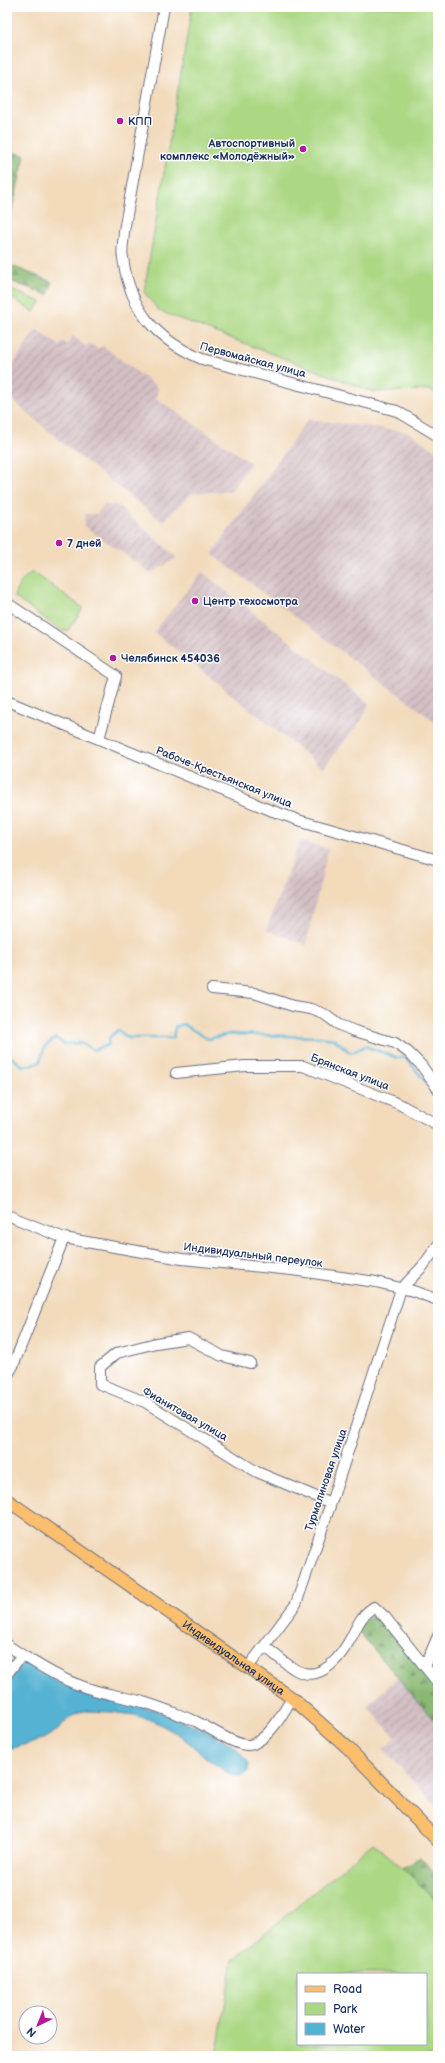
<svg xmlns="http://www.w3.org/2000/svg" width="445" height="2063" font-family="'Balsamiq Sans',sans-serif">
<style>
.industrial{fill:url(#industrial-furrows)}
.green{fill:#acd884;stroke:#648471;fill-rule:evenodd}
.forest{fill:url(#forest-firs);stroke:#527468}
.park{fill:url(#park-dots);stroke:#648471}
.water{fill:#54b2d2;stroke:#387098}
.lines{fill:none;stroke-linecap:round;stroke-linejoin:round}
.stream{stroke:#54b2d2;stroke-width:2.5}
.minor-casing{stroke:#666b7f;stroke-width:12}
.major-casing{stroke:#666b7f;stroke-width:14}
.minor{stroke:#fff;stroke-width:10}
.major{stroke:#fabe6d;stroke-width:12}
.poi-dot{fill:#b5179e;stroke:#fff;stroke-width:1.5}
.labels{text-anchor:middle;dominant-baseline:central;stroke-width:3;stroke-linejoin:round;paint-order:stroke}
.poi-label{font-size:11px;font-weight:bold;fill:#1b2f5e;stroke:#fff;text-anchor:start}
.street-label{font-size:11px;fill:#1b2f5e;stroke:#fff}
</style>
<defs>
<pattern id="industrial-furrows" width="10" height="10" patternUnits="userSpaceOnUse"><rect width="10" height="10" fill="#d2bec3"/><path d="M-1 1l2-2M0 10L10 0M9 11l2-2" fill="none" stroke="#aa9ba2"/></pattern>
<pattern id="forest-firs" width="22" height="20" patternUnits="userSpaceOnUse"><rect width="22" height="20" fill="#89b872"/><path d="M5 1l3.5 6h-7zM16 11l3.5 6h-7z" fill="#6f9661"/></pattern>
<pattern id="park-dots" width="8" height="8" patternUnits="userSpaceOnUse"><rect width="8" height="8" fill="#acd884"/><path d="M2 2h.1M6 6h.1" fill="none" stroke="#93ba74" stroke-width="1.8" stroke-linecap="round"/></pattern>
</defs>
<rect width="100%" height="100%" fill="#fff"/>
<filter id="ink" filterUnits="userSpaceOnUse"><feTurbulence type="fractalNoise" baseFrequency=".025" numOctaves="2"/><feDisplacementMap in="SourceGraphic" scale="8" xChannelSelector="R" yChannelSelector="G"/><feConvolveMatrix kernelMatrix="1 2 1 2 8 2 1 2 1" color-interpolation-filters="sRGB"/></filter>
<filter id="wash" filterUnits="userSpaceOnUse"><feTurbulence type="fractalNoise" baseFrequency=".012" numOctaves="4" result="noise"/><feDisplacementMap in="SourceGraphic" scale="16" xChannelSelector="R" yChannelSelector="G"/><feGaussianBlur stdDeviation="0.9" result="paint"/><feColorMatrix in="noise" values="0 0 0 0 0 0 0 0 0 0 0 0 0 0 0 0 0 1.4 0 .05"/><feComposite in="paint" operator="in"/></filter>
<g filter="url(#wash)">
<rect width="100%" height="100%" fill="#f2dabb"/>
<path class="industrial" d="M36,329L60,346L63,341L67,345L73,336L85,346L90,343L97,349L103,346L158,388L156,398L251,463L230,491L192,493L163,522L65,445L10,398L7,391V374Z
M308,419L408,432L438,452V724L212,554Z
M104,505H117L177,558L151,573L84,526L85,514H97Z
M202,572L369,704L361,721L323,768L154,632Z
M300,841L328,849L306,945L266,930Z
M402,1673L438,1712V1808L383,1749L396,1738L367,1706Z"/>
<path class="green" d="M192,7H438V393L427,390L373,392L159,311L144,292Z
M33,572L83,608L68,630L62,631L14,597C16,588 25,575 33,572Z
M373,1843L403,1868L438,1903V2056H216L233,1960ZM298,1974H426V2044H298Z"/>
<path class="forest" d="M7,151L25,155L7,231Z
M7,264L52,282L48,295L7,280Z
M371,1617L382,1623L438,1688V1725L361,1634L359,1628L364,1621Z
M420,1857L438,1876V1903L403,1868Z"/>
<path class="park" d="M9,289L41,302L34,312L7,295Z"/>
<path class="water" d="M24,1662L39,1668L54,1680L74,1688L158,1711L196,1726L233,1745L249,1763L248,1771L241,1776H233L209,1760L181,1736L154,1721L134,1715L110,1712L84,1711L70,1717L58,1730L43,1739L7,1750V1683Z"/>
<g class="lines">
<path class="stream" d="M7,1054L24,1067L40,1062L45,1046L56,1038L64,1044L80,1043L94,1050L108,1045L109,1038L118,1030L128,1038H173L175,1027L183,1024L208,1039L230,1034L319,1037L334,1039L351,1053L365,1046L398,1058L405,1057L438,1097"/>
</g>
</g>
<g filter="url(#ink)">
<g class="lines">
<g class="minor-casing">
<path id="minor" d="M164,7L124,231C124,240 121,250 123,258C130,310 155,339 202,359L397,411L438,436
M7,603L116,676L99,739
M7,701L270,810L298,820L438,860
M212,989L254,993L293,1006L311,1009L324,1014L339,1025L355,1031L395,1043L408,1052L421,1065L438,1089
M176,1073L245,1066H303L399,1104L438,1125
M7,1215L64,1238L182,1259L292,1270L376,1282L413,1291L438,1300
M250,1363L222,1356L188,1338L156,1343L117,1353L100,1367V1384L145,1402L257,1472L331,1503
M7,1376L13,1366L64,1238
M7,1645L22,1655
M264,1646C275,1654 285,1664 296,1670C322,1684 342,1655 352,1636C358,1624 362,1614 374,1607L385,1617L438,1683
M249,1666L296,1604L331,1503L401,1289L423,1266L438,1245
M425,1666L438,1636
M7,1674L22,1655C41,1666 58,1678 79,1685C100,1694 124,1696 146,1703C163,1708 179,1715 195,1721C209,1727 240,1750 253,1744C271,1736 283,1713 292,1698"/>
</g>
<g class="major-casing">
<g id="major">
<path id="s1" d="M7,1500L292,1698L347,1747L438,1841"/>
</g>
</g>
<use href="#minor" class="minor"/>
<use href="#major" class="major"/>
</g>
</g>
<g class="poi-dot">
<circle cx="120" cy="121" r="4"/>
<circle cx="303" cy="149" r="4"/>
<circle cx="59" cy="543" r="4"/>
<circle cx="195" cy="601" r="4"/>
<circle cx="113" cy="658" r="4"/>
</g>
<g class="labels">
<g class="poi-label">
<text x="128" y="121">КПП</text>
<text x="295" y="143" text-anchor="end">Автоспортивный<tspan x="295" dy="13">комплекс «Молодёжный»</tspan></text>
<text x="67" y="543">7 дней</text>
<text x="203" y="601">Центр техосмотра</text>
<text x="121" y="658">Челябинск 454036</text>
</g>
<g class="street-label">
<text transform="translate(253 360) rotate(15)">Первомайская улица</text>
<text transform="translate(224 777) rotate(22)">Рабоче-Крестьянская улица</text>
<text transform="translate(350 1072) rotate(21)">Брянская улица</text>
<text transform="translate(253 1255) rotate(7)">Индивидуальный переулок</text>
<text transform="translate(185 1414) rotate(30)">Фианитовая улица</text>
<text transform="translate(326 1480) rotate(-71)">Турмалиновая улица</text>
<text stroke="none"><textPath href="#s1" startOffset="276">Индивидуальная улица</textPath></text>
</g>
</g>
<rect width="445" height="2063" fill="none" stroke="#fff" stroke-width="24"/>
<rect x="297" y="1973" width="130" height="72" fill="#ffffff" stroke="#a4acbf"/>
<rect x="305" y="1986" width="20" height="6" fill="#fabe6d" stroke="#a4acbf"/>
<text x="333" y="1993" font-size="12" fill="#1b2f5e">Road</text>
<rect x="305" y="2003" width="20" height="12" fill="#acd884" stroke="#a4acbf"/>
<text x="333" y="2013" font-size="12" fill="#1b2f5e">Park</text>
<rect x="305" y="2023" width="20" height="12" fill="#54b2d2" stroke="#a4acbf"/>
<text x="333" y="2033" font-size="12" fill="#1b2f5e">Water</text>
<g transform="translate(38 2025) rotate(223)"><circle r="19" fill="#ffffff" stroke="#a4acbf"/>
<path d="M0-3L7 15L0 10L-7 15Z" fill="#b5179e"/>
<text y="-6" font-size="11" font-weight="bold" text-anchor="middle" fill="#1b2f5e">N</text>
</g>
</svg>
